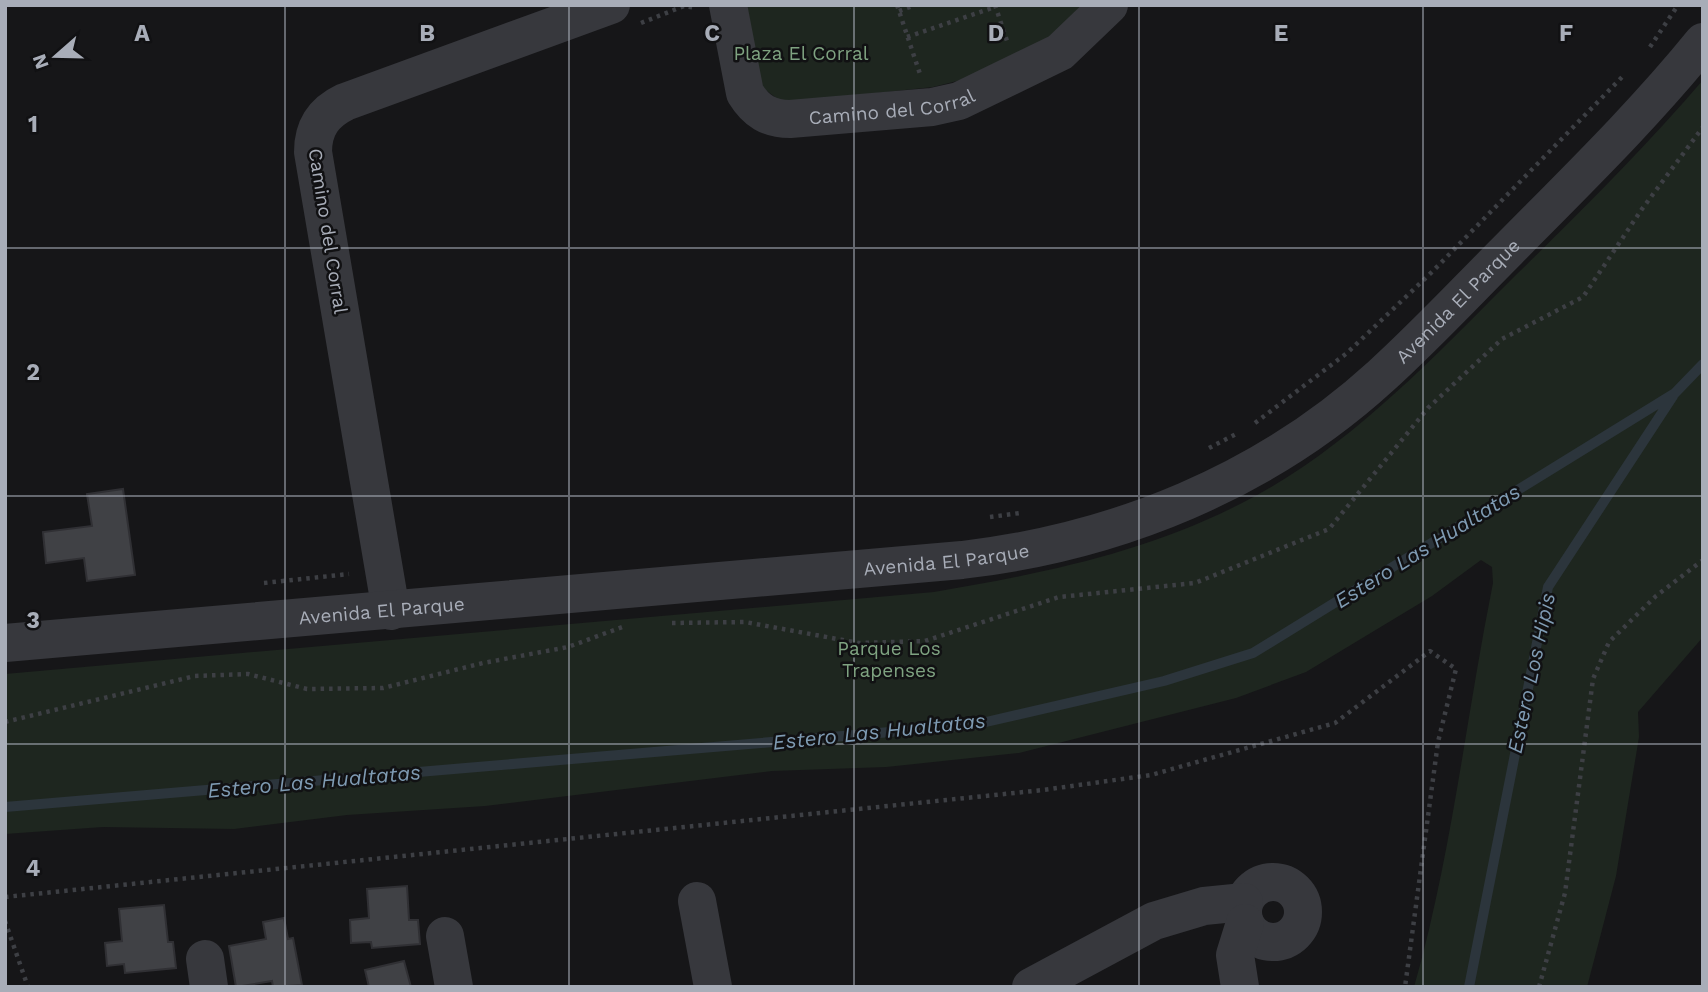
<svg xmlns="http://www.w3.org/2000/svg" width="1708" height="992" font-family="'Work Sans',sans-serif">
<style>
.green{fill:#1e261f}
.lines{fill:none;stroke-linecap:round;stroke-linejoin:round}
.stream{stroke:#2c353c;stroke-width:10}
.building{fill:#404145;stroke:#303034;stroke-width:2}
.path{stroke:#3d3f44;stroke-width:4.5;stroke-dasharray:3.5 5;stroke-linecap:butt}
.minor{stroke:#37383d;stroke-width:38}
.grid{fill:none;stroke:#a8adb8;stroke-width:2;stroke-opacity:0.55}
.labels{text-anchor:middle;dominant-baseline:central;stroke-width:5;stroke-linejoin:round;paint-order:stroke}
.park-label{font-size:19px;fill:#7fa381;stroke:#111113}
.street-label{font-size:19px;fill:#a8adb8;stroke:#111113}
.water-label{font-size:21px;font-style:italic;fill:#7f9bb3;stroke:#111113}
.grid-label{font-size:23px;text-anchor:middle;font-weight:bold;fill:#a8adb8;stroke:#111113;stroke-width:5;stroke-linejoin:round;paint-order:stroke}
</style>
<rect width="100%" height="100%" fill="#161618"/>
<path class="green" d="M744,5H1084L1055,34L969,78L933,87L783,103L759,85Z
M1703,80V637L1638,712L1639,737L1616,876L1587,987H1414C1452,854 1466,717 1493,583L1492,567L1481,560L1432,596L1306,672L1236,698L1019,753L886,767L772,771L485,806L347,815L234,829L103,827L5,834V674L934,592C1040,574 1145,553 1242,503C1345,451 1428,363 1509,282C1576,216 1642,151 1703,80Z"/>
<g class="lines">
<path class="stream" d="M5,807L973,725L1164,681L1253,653L1675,393L1703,364
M1469,987L1548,587L1673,396"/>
</g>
<path class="building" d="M123,489L135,575L87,581L84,558L46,563L43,532L92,526L87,494Z
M407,886L409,920H418L420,944L372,948L371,942L351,943L350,920L369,918L367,889Z
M164,905L168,942H173L176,968L125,973L124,964L107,966L105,943L122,941L119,909Z
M284,918L288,939L293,938L302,985L273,987L272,981L236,987L229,946L266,939L263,922Z
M404,961L411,987H369L365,970Z"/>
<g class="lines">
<path class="path" d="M897,5L920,74
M995,5L1007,41
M899,11L915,5
M641,23L684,6L696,8
M907,37L995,7
M1650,47L1678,5
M1255,423L1347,353L1433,271L1625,74
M1209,448L1236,434
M990,517L1020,513
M264,583L349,574
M672,623L745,622L859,643L925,641L1059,597L1195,583L1329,529L1428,408L1502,339L1583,297L1642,209L1703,127
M5,722L195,676L248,674L307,689L383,688L483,663L568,647L625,626
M5,897L1043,790L1151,775L1335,723L1430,651L1456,669L1438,742L1405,987
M5,921L28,987
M1539,987L1565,893L1593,679L1609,642L1656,596L1703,560"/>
<g class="minor">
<path id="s1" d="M728,5L745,93C756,111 769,119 790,119L932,107L959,101L1060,52L1109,5"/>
<path d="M391,611L313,152C313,128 324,112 345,102L611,5"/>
<path id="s2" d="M5,643L962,560C1117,542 1265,482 1381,376C1425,336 1466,292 1508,250C1575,182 1643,116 1703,42"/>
<circle cx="1273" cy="912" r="30"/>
<path d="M697,901L713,987"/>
<path d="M445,936L454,987"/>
<path d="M205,959L209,987"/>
<path d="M1031,987L1154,921L1204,906L1244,902"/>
<path d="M1240,987L1235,955L1245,923"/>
</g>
</g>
<path class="grid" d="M285,5V987M569,5V987M854,5V987M1139,5V987M1423,5V987M5,248H1703M5,496H1703M5,744H1703"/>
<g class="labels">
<g class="park-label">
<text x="801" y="53">Plaza El Corral</text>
<text x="889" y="648">Parque Los<tspan x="889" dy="22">Trapenses</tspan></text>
</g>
<g class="street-label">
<text stroke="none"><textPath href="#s1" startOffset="247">Camino del Corral</textPath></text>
<text transform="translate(328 231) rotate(81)">Camino del Corral</text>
<text stroke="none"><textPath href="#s2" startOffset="1533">Avenida El Parque</textPath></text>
<text stroke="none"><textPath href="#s2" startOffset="945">Avenida El Parque</textPath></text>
<text stroke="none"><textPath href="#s2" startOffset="378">Avenida El Parque</textPath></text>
</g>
<g class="water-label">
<text transform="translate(1427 546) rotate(-32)">Estero Las Hualtatas</text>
<text transform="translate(1531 673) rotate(-78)">Estero Los Hipis</text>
<text transform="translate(879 731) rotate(-6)">Estero Las Hualtatas</text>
<text transform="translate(314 781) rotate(-5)">Estero Las Hualtatas</text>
</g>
</g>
<g class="grid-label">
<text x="142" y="41">A</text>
<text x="427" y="41">B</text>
<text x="712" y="41">C</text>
<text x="996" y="41">D</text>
<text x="1281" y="41">E</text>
<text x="1566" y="41">F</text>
<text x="33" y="132">1</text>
<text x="33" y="380">2</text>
<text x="33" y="628">3</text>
<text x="33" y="876">4</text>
</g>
<rect width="1708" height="992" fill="none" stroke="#a8adb8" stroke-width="14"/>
<g transform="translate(56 56) rotate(250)" stroke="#111113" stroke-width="5" paint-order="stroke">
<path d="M0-5L12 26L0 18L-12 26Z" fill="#a8adb8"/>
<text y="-10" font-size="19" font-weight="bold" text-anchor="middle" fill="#a8adb8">N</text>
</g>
</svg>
